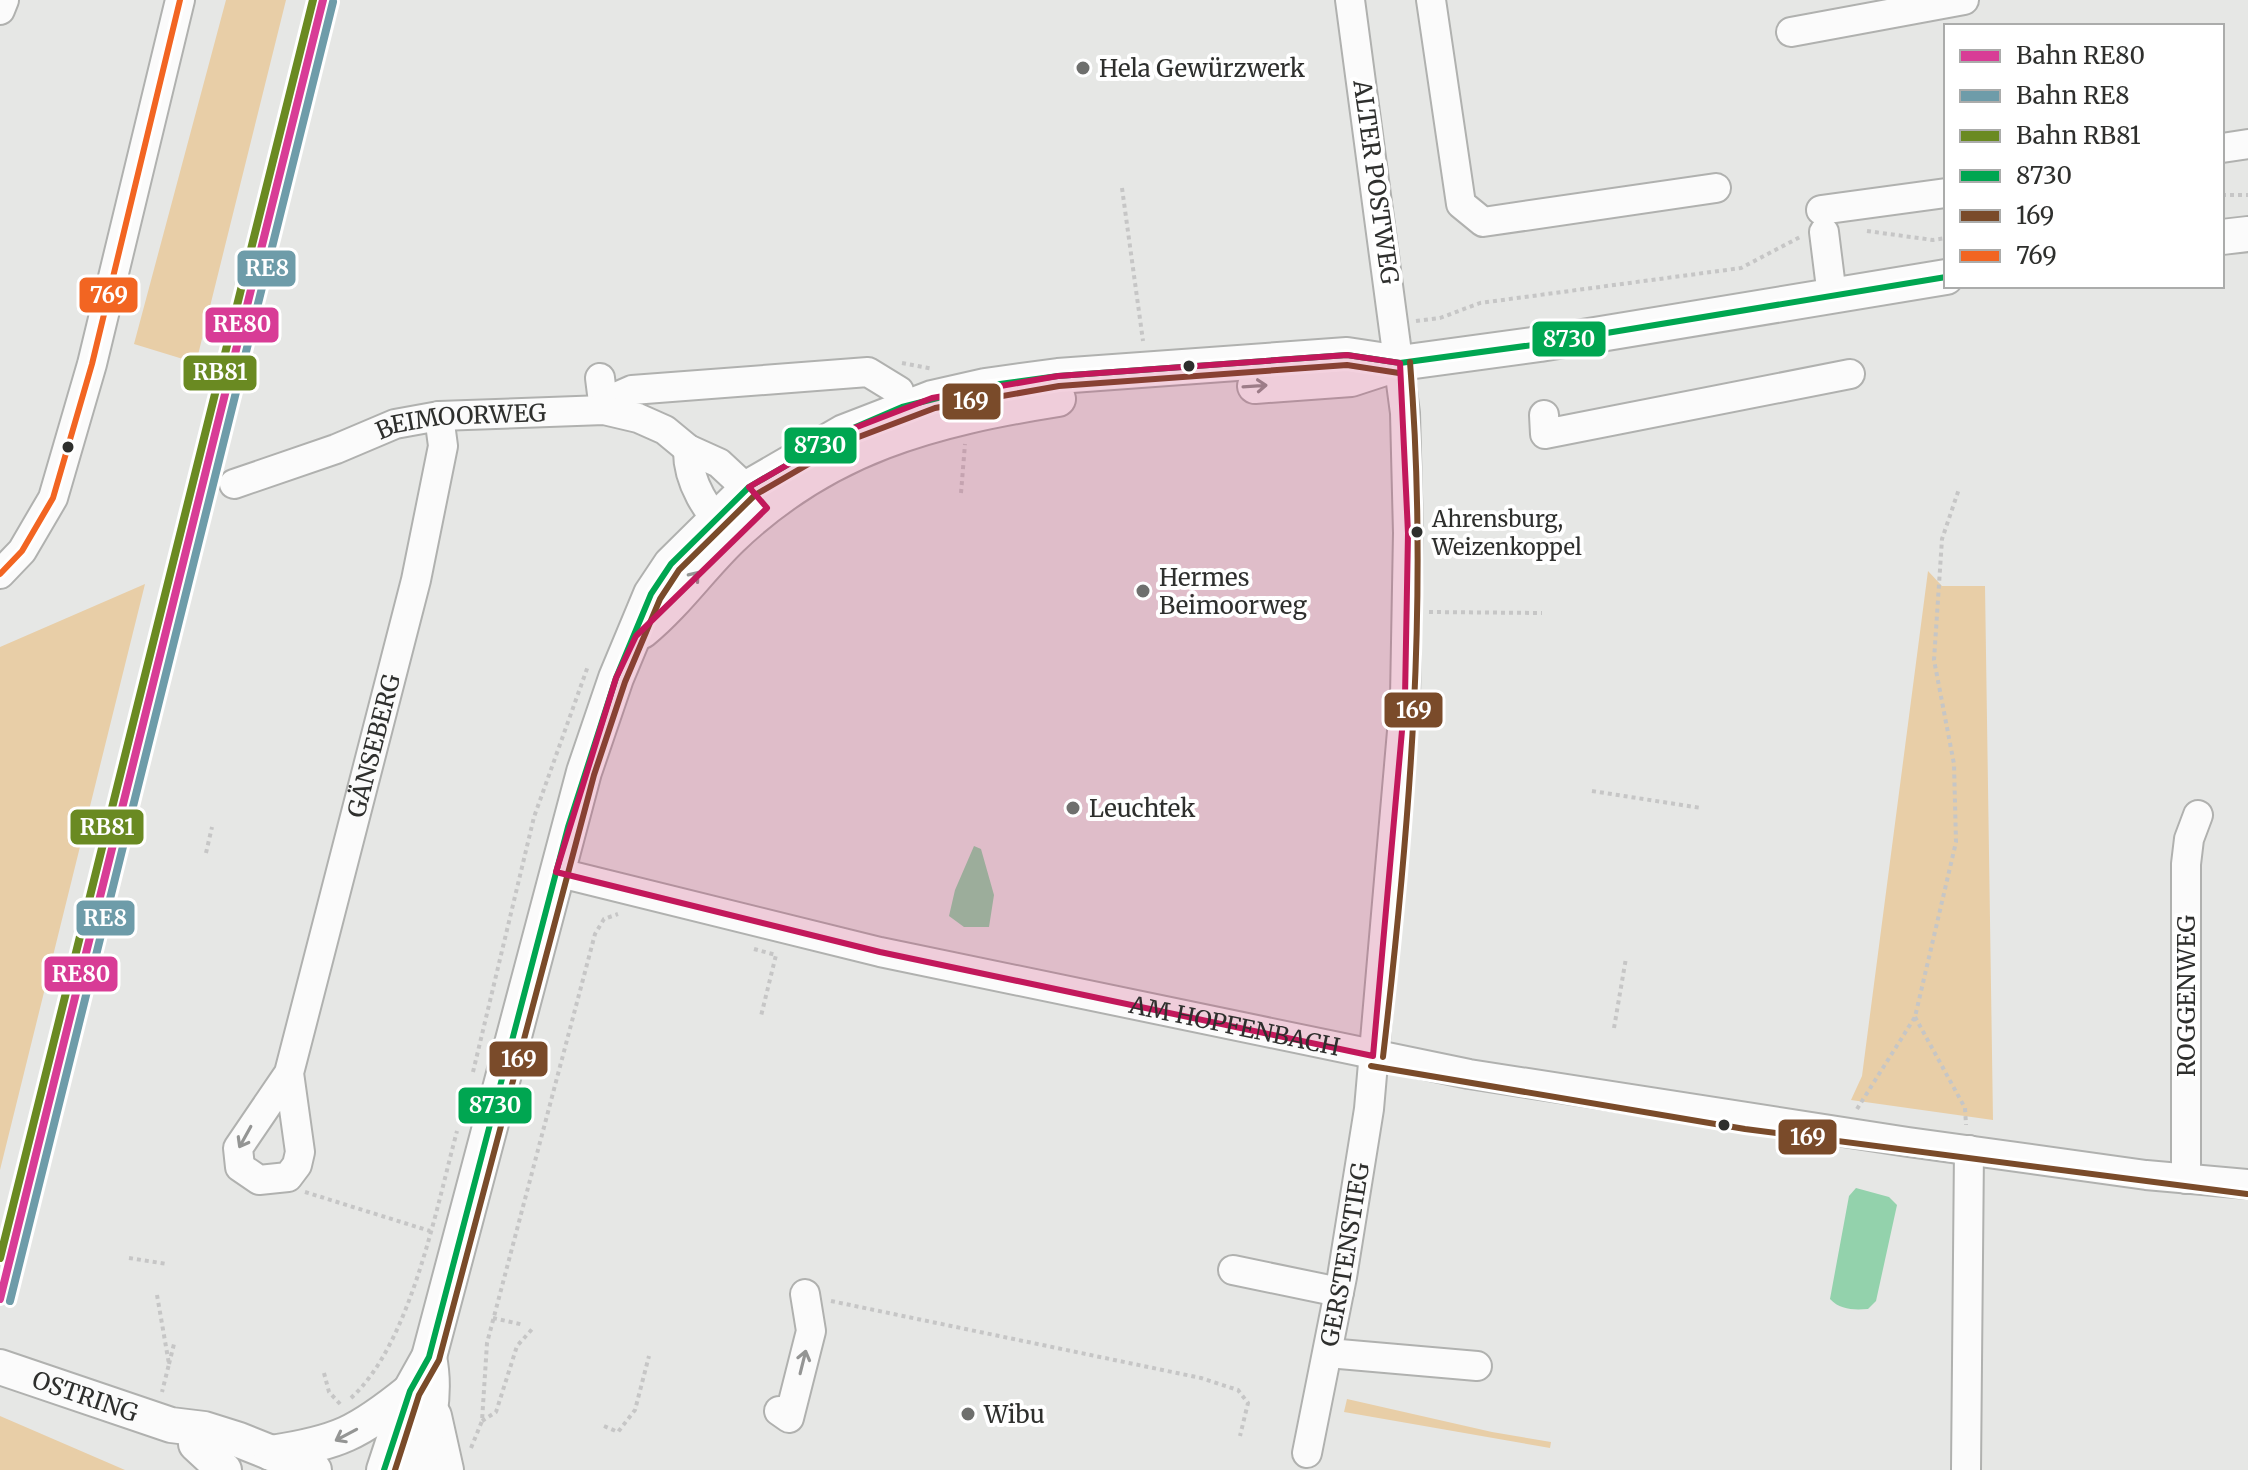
<svg xmlns="http://www.w3.org/2000/svg" width="2248" height="1470" font-family="Merriweather,serif">
<style>
.green{fill:#e8cea7}
.water{fill:#93d2ac}
.lines{fill:none;stroke-linecap:round;stroke-linejoin:round}
.minor-casing{stroke:#b0b1af;stroke-width:32}
.major-casing{stroke:#b0b1af;stroke-width:38}
.path{stroke:#c6c6c6;stroke-width:4;stroke-dasharray:4 4;stroke-linecap:butt}
.minor{stroke:#fbfbfb;stroke-width:28}
.major{stroke:#fbfbfb;stroke-width:34}
.bus-1-casing{stroke:#fff;stroke-width:12}
.bus-2-casing{stroke:#fff;stroke-width:12}
.bus-3-casing{stroke:#fff;stroke-width:12}
.bus-1{stroke:#00a651;stroke-width:6}
.bus-2{stroke:#7a4b2a;stroke-width:6}
.bus-3{stroke:#f26522;stroke-width:6}
.rail-1-casing{stroke:#fff;stroke-width:14}
.rail-2-casing{stroke:#fff;stroke-width:14}
.rail-3-casing{stroke:#fff;stroke-width:14}
.rail-1{stroke:#d83c96;stroke-width:8}
.rail-2{stroke:#6e9ca9;stroke-width:8}
.rail-3{stroke:#6a8a22;stroke-width:8}
.oneway{stroke:#949594}
.marked{fill:#c2185b;fill-opacity:0.2;stroke:#c2185b;stroke-width:6;stroke-linejoin:round}
.poi-dot{fill:#6e6f6d;stroke:#fff;stroke-width:3}
.bus-dot{fill:#2e2f2d;stroke:#fff;stroke-width:3}
.labels{text-anchor:middle;dominant-baseline:central;stroke-width:8;stroke-linejoin:round;paint-order:stroke}
.bus-label{font-size:22px;fill:#2e2f2d;stroke:#fff;text-anchor:start}
.poi-label{font-size:24px;fill:#2e2f2d;stroke:#fff;text-anchor:start}
.street-label{font-size:24px;fill:#2e2f2d;stroke:#fff}
.line-badge{stroke:#fff;stroke-width:3}
.badge-label{font-size:22px;text-anchor:middle;font-weight:bold;fill:#fff}
</style>
<rect width="100%" height="100%" fill="#e6e7e5"/>
<path class="green" d="M226,0H286L196,363L134,344Z
M1928,571L1942,586H1985L1993,1120L1851,1100L1862,1076Z
M145,584L0,1170V647Z
M1347,1399L1492,1432L1551,1442L1550,1448L1344,1412Z
M0,1416L125,1470H0Z"/>
<path class="water" d="M974,846L981,849L994,895L989,927H964L949,916L955,890Z
M1856,1188L1889,1197L1897,1205L1876,1301L1868,1309C1854,1310 1840,1310 1830,1299L1849,1196Z"/>
<g class="lines">
<g class="minor-casing">
<g id="minor">
<path d="M1431,0L1461,204L1483,222L1716,188"/>
<path d="M0,10L4,0"/>
<path d="M1791,32L1964,0"/>
<path d="M2222,148L2248,144"/>
<path d="M1821,210L1946,193"/>
<path d="M1824,232L1832,296"/>
<path d="M600,378L604,410"/>
<path d="M604,410L616,397L632,390L868,372L899,391L909,428"/>
<path d="M1544,415L1545,434L1850,374"/>
<path d="M688,449C687,482 708,513 730,535"/>
<path id="s1" d="M234,484L336,449L395,424L439,416L604,410L638,418L665,430L688,449L719,463L763,504"/>
<path d="M0,574L22,551L53,498L92,364L180,0"/>
<path id="s2" d="M556,872L880,952L1469,1074L1908,1142L2146,1175L2248,1184"/>
<path id="s3" d="M289,1073L238,1148L240,1167L259,1180L288,1177L297,1165L300,1152L289,1073L416,580L443,446L439,416"/>
<path d="M2186,1179V864L2189,839L2198,815"/>
<path d="M1233,1270L1339,1292"/>
<path d="M1328,1353L1477,1366"/>
<path d="M779,1411L789,1418L811,1331L805,1294"/>
<path id="s4" d="M1307,1453L1342,1277L1369,1109L1405,697L1408,533L1405,413L1350,0"/>
<path d="M1966,1470L1969,1150"/>
</g>
</g>
<g class="major-casing">
<g id="major">
<path d="M2222,237L2248,234"/>
<path d="M1255,386L1351,379L1400,363L1540,344L1946,277"/>
<path d="M642,631C676,603 700,568 731,538C827,446 932,419 1058,399"/>
<path id="s5" d="M0,1367L171,1425L204,1429L239,1440L314,1470"/>
<path d="M434,1416L446,1470"/>
<path d="M196,1444L224,1470"/>
<path d="M271,1453C338,1443 358,1433 410,1391"/>
<path d="M384,1470L410,1391L429,1357L584,772L616,678L651,594L671,564L749,487L844,432L932,398L985,386L1058,376L1347,355L1400,363"/>
<path d="M416,1470C427,1432 437,1396 429,1357"/>
</g>
</g>
<path class="path" d="M1122,188L1143,341
M2222,195H2248
M1867,231L1933,240L1946,238
M1416,321L1440,318L1480,303L1741,268L1802,236
M902,363L933,369
M961,493L965,444
M1429,612L1542,613
M1592,791L1701,808
M206,853L212,827
M754,949L776,955L761,1016
M1915,1017L1965,1108L1966,1125
M1614,1028L1626,958
M473,1072L534,817L588,666
M1857,1109L1915,1017L1956,842L1954,764L1934,660L1942,539L1959,489
M305,1192L430,1231
M129,1258L167,1264
M157,1295L169,1364L162,1392
M831,1301L1201,1378L1238,1390L1248,1403L1240,1436
M493,1318L524,1325
M169,1364L174,1344
M324,1373L329,1392L341,1405
M351,1398C411,1343 436,1209 457,1131
M482,1421L496,1412L517,1346L534,1327
M604,1426L618,1432L635,1410L649,1356
M471,1448L482,1421L487,1343L595,934L604,919L618,914"/>
<use href="#minor" class="minor"/>
<use href="#major" class="major"/>
<g class="bus-1-casing">
<path id="bus-1" d="M384,1470L410,1391L429,1357L568,827L616,678L651,594L671,564L749,487L844,432L902,407L985,386L1058,376L1347,355L1400,363L1540,344L1946,277"/>
</g>
<g class="bus-2-casing">
<path id="bus-2" d="M1383,1057C1410,825 1429,596 1410,362
M1371,1066L1745,1129L2247,1194
M395,1470L419,1395L439,1360L594,775L625,682L660,599L679,570L755,495L848,441L935,408L1059,386L1347,365L1399,373"/>
</g>
<g class="bus-3-casing">
<path id="bus-3" d="M0,574L22,551L53,498L92,364L180,0"/>
</g>
<use href="#bus-1" class="bus-1"/>
<use href="#bus-2" class="bus-2"/>
<use href="#bus-3" class="bus-3"/>
<g class="rail-1-casing">
<path id="rail-1" d="M0,1299L323,0"/>
</g>
<g class="rail-2-casing">
<path id="rail-2" d="M10,1301L333,2"/>
</g>
<g class="rail-3-casing">
<path id="rail-3" d="M0,1258L313,0"/>
</g>
<use href="#rail-1" class="rail-1"/>
<use href="#rail-2" class="rail-2"/>
<use href="#rail-3" class="rail-3"/>
</g>
<defs><path id="oneway-shaft" d="M-6 0H5M1.5-3L5.5 0L1.5 3" fill="none" stroke-width="1.6" stroke-linecap="round" stroke-linejoin="round" transform="scale(2)"/></defs>
<g class="oneway">
<use href="#oneway-shaft" transform="translate(1255 386) rotate(-4)"/>
<use href="#oneway-shaft" transform="translate(691 581) rotate(-51)"/>
<use href="#oneway-shaft" transform="translate(245 1137) rotate(119)"/>
<use href="#oneway-shaft" transform="translate(803 1362) rotate(-76)"/>
<use href="#oneway-shaft" transform="translate(346 1435) rotate(152)"/>
</g>
<path class="marked" d="M1347,355L1400,363L1408,533L1405,697L1373,1056L880,952L556,872L616,678L636,636L767,508L749,487L844,432L932,398L1058,376Z"/>
<g class="poi-dot">
<circle cx="1083" cy="68" r="8"/>
<circle cx="1143" cy="591" r="8"/>
<circle cx="1073" cy="808" r="8"/>
<circle cx="968" cy="1414" r="8"/>
</g>
<g class="bus-dot">
<circle cx="1189" cy="366" r="7"/>
<circle cx="68" cy="447" r="7"/>
<circle cx="1417" cy="532" r="7"/>
<circle cx="1724" cy="1125" r="7"/>
</g>
<g class="labels">
<g class="bus-label">
<text x="1432" y="519">Ahrensburg,<tspan x="1432" dy="28">Weizenkoppel</tspan></text>
</g>
<g class="poi-label">
<text x="1099" y="68">Hela Gewürzwerk</text>
<text x="1159" y="577">Hermes<tspan x="1159" dy="28">Beimoorweg</tspan></text>
<text x="1089" y="808">Leuchtek</text>
<text x="984" y="1414">Wibu</text>
</g>
<g class="street-label">
<text transform="translate(1376 182) rotate(82)">ALTER POSTWEG</text>
<text stroke="none"><textPath href="#s1" startOffset="238">BEIMOORWEG</textPath></text>
<text stroke="none"><textPath href="#s3" startOffset="608">GÄNSEBERG</textPath></text>
<text transform="translate(2186 996) rotate(-90)">ROGGENWEG</text>
<text stroke="none"><textPath href="#s2" startOffset="696">AM HOPFENBACH</textPath></text>
<text stroke="none"><textPath href="#s4" startOffset="202">GERSTENSTIEG</textPath></text>
<text stroke="none"><textPath href="#s5" startOffset="90">OSTRING</textPath></text>
</g>
</g>
<g class="line-badge">
<rect x="236" y="249" width="61" height="39" rx="8" fill="#6e9ca9"/>
<rect x="78" y="276" width="61" height="38" rx="8" fill="#f26522"/>
<rect x="204" y="306" width="76" height="38" rx="8" fill="#d83c96"/>
<rect x="1531" y="320" width="76" height="38" rx="8" fill="#00a651"/>
<rect x="182" y="354" width="76" height="38" rx="8" fill="#6a8a22"/>
<rect x="941" y="382" width="61" height="39" rx="8" fill="#7a4b2a"/>
<rect x="783" y="426" width="75" height="39" rx="8" fill="#00a651"/>
<rect x="1383" y="691" width="61" height="38" rx="8" fill="#7a4b2a"/>
<rect x="69" y="808" width="76" height="38" rx="8" fill="#6a8a22"/>
<rect x="75" y="899" width="61" height="38" rx="8" fill="#6e9ca9"/>
<rect x="43" y="955" width="76" height="38" rx="8" fill="#d83c96"/>
<rect x="488" y="1040" width="61" height="38" rx="8" fill="#7a4b2a"/>
<rect x="457" y="1086" width="76" height="39" rx="8" fill="#00a651"/>
<rect x="1777" y="1118" width="61" height="38" rx="8" fill="#7a4b2a"/>
</g>
<g class="badge-label">
<text x="267" y="276">RE8</text>
<text x="109" y="303">769</text>
<text x="242" y="332">RE80</text>
<text x="1569" y="347">8730</text>
<text x="220" y="380">RB81</text>
<text x="971" y="409">169</text>
<text x="820" y="453">8730</text>
<text x="1414" y="718">169</text>
<text x="107" y="835">RB81</text>
<text x="105" y="926">RE8</text>
<text x="81" y="982">RE80</text>
<text x="519" y="1067">169</text>
<text x="495" y="1113">8730</text>
<text x="1808" y="1145">169</text>
</g>
<rect x="1944" y="24" width="280" height="264" fill="#ffffff" stroke="#abacab" stroke-width="2"/>
<rect x="1960" y="50" width="40" height="12" fill="#d83c96" stroke="#abacab" stroke-width="2"/>
<text x="2016" y="64" font-size="24" fill="#2e2f2d">Bahn RE80</text>
<rect x="1960" y="90" width="40" height="12" fill="#6e9ca9" stroke="#abacab" stroke-width="2"/>
<text x="2016" y="104" font-size="24" fill="#2e2f2d">Bahn RE8</text>
<rect x="1960" y="130" width="40" height="12" fill="#6a8a22" stroke="#abacab" stroke-width="2"/>
<text x="2016" y="144" font-size="24" fill="#2e2f2d">Bahn RB81</text>
<rect x="1960" y="170" width="40" height="12" fill="#00a651" stroke="#abacab" stroke-width="2"/>
<text x="2016" y="184" font-size="24" fill="#2e2f2d">8730</text>
<rect x="1960" y="210" width="40" height="12" fill="#7a4b2a" stroke="#abacab" stroke-width="2"/>
<text x="2016" y="224" font-size="24" fill="#2e2f2d">169</text>
<rect x="1960" y="250" width="40" height="12" fill="#f26522" stroke="#abacab" stroke-width="2"/>
<text x="2016" y="264" font-size="24" fill="#2e2f2d">769</text>
</svg>
